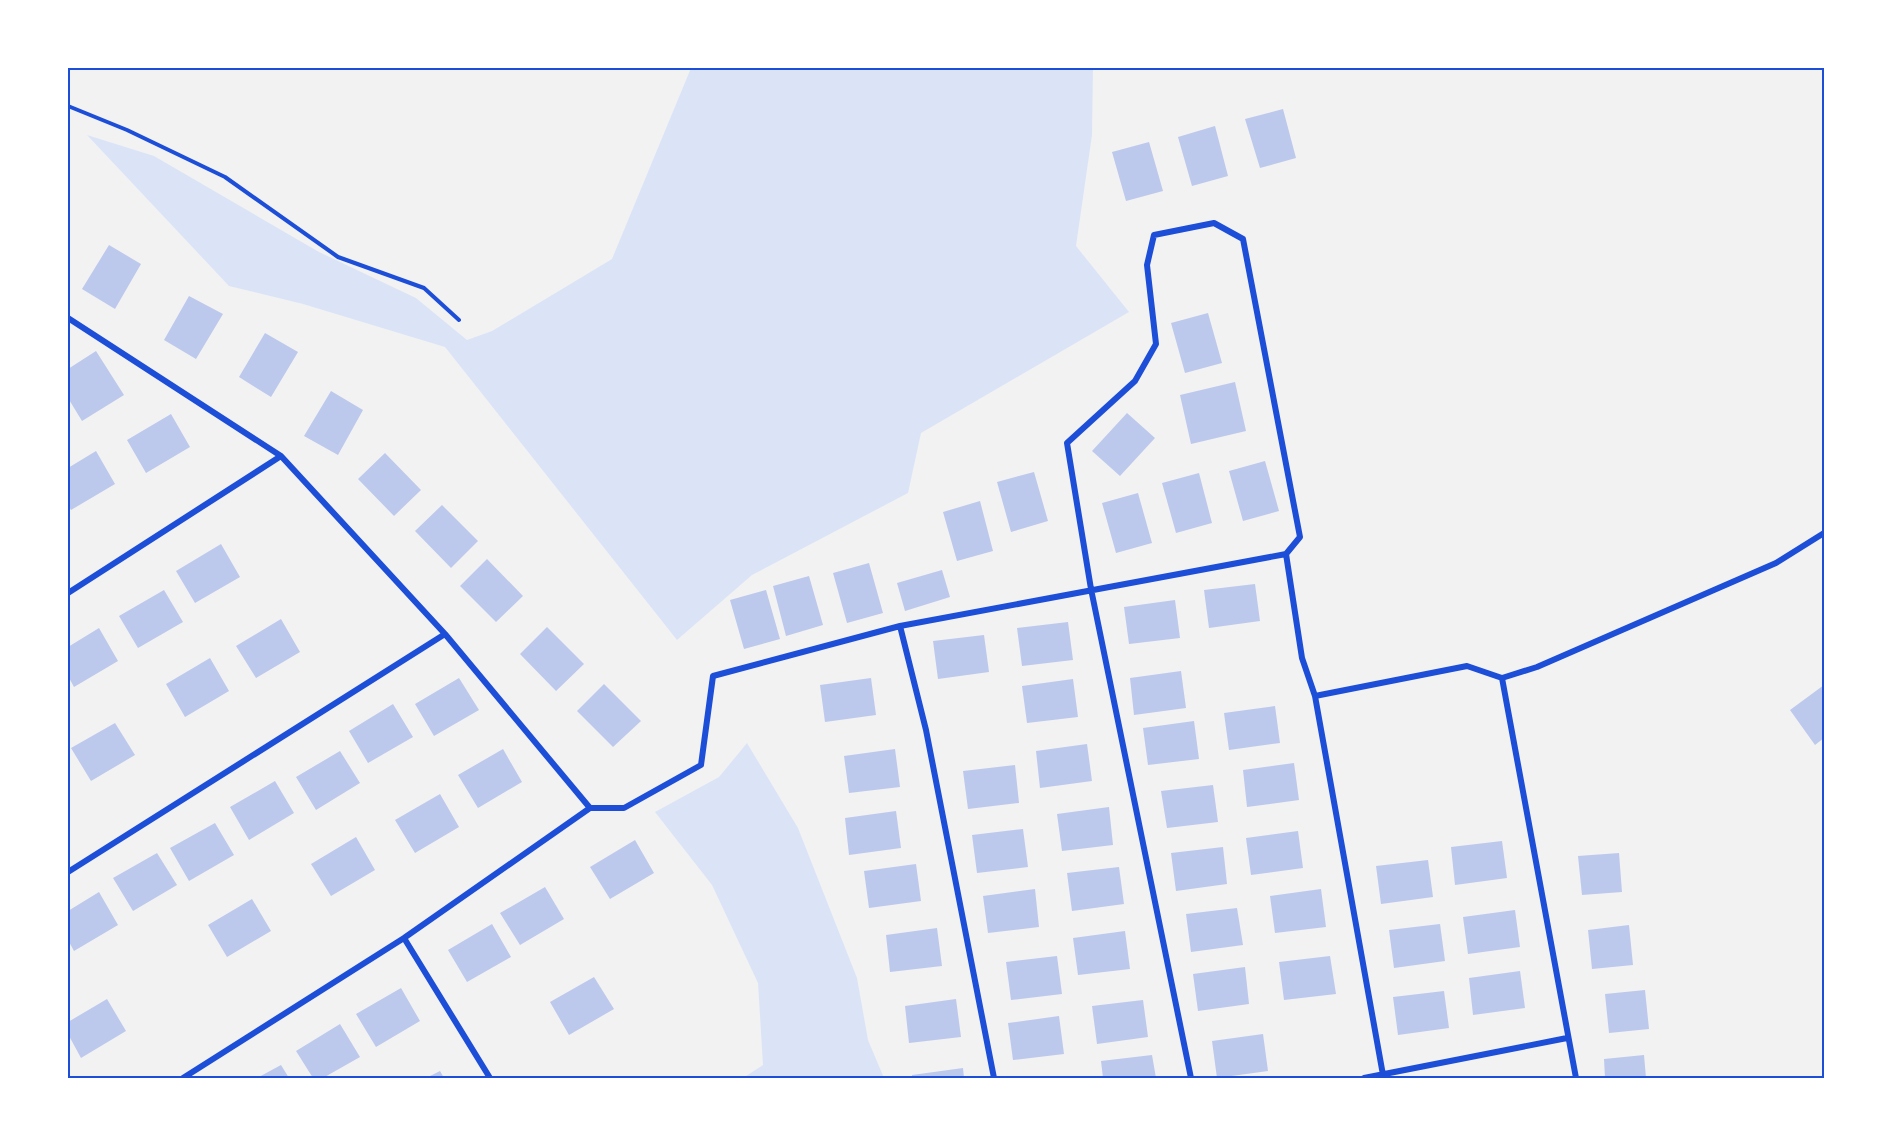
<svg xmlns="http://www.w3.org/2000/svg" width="1892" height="1146" font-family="'Titillium Web',sans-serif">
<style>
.green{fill:#dbe4f7}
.building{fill:#bdc9ec}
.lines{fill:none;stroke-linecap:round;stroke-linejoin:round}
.path{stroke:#1d4ed8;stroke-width:4}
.minor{stroke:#1d4ed8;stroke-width:6}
.neatline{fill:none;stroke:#1d4ed8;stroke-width:2}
</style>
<rect width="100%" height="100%" fill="#f2f2f2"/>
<path class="green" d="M691,68L1093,69L1092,135L1076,246L1129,312L921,433L908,493L752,575L677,640L445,347L303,304L229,286L87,135L154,156L319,252L416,298L467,340L492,331L612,259Z
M747,743L798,828L857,978L868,1040L884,1078H743L763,1065L758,983L712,885L655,812L719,777Z"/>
<path class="building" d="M1283,109L1296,158L1260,168L1245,119Z
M1215,126L1228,176L1192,186L1178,137Z
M1149,142L1163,191L1126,201L1112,152Z
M109,245L141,264L115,309L82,289Z
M189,296L223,314L196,359L164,340Z
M1208,313L1222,363L1185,373L1171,323Z
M265,333L298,352L271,397L239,377Z
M96,351L124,395L82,421L68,398V369Z
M1235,382L1246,431L1191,444L1180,395Z
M331,391L363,410L338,455L304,436Z
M1127,413L1155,438L1120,476L1092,451Z
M171,414L190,447L146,473L127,440Z
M96,451L115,484L71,510L68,505V468Z
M385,453L421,490L394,516L358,479Z
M1265,461L1279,511L1243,521L1229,471Z
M1034,472L1048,521L1011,532L997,482Z
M1199,473L1212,523L1176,533L1162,483Z
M1138,493L1152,543L1116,553L1102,503Z
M980,501L993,551L957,561L943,512Z
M442,505L478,541L451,568L415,531Z
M221,544L240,577L195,603L176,571Z
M487,559L523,596L496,622L460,586Z
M869,563L883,613L847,623L833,573Z
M942,570L950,597L905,611L897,583Z
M809,576L823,625L786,636L773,586Z
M1255,584L1260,621L1209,628L1204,590Z
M164,590L183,622L138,648L119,616Z
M766,590L780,639L744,649L730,600Z
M1175,600L1180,638L1129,644L1124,607Z
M281,619L300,652L256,678L236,646Z
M1068,622L1073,660L1022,666L1017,628Z
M547,627L584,664L556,691L520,654Z
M99,628L118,661L74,687L68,676V647Z
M984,635L989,672L938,679L933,641Z
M210,658L229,691L185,717L166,684Z
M1181,671L1186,708L1134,715L1130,678Z
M459,678L479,710L434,736L415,704Z
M871,678L876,715L825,722L820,685Z
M1073,679L1078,717L1027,723L1022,686Z
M604,684L641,721L613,747L577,711Z
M1824,685V738L1815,745L1790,710Z
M393,704L413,737L368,763L349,731Z
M1275,706L1280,743L1229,750L1224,713Z
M1194,721L1199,759L1148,765L1143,728Z
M115,723L135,755L91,781L71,748Z
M1087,744L1092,781L1040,788L1036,751Z
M503,749L522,782L478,808L458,775Z
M895,749L900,787L849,793L844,756Z
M340,751L360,783L316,810L296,777Z
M1294,763L1299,800L1247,807L1243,770Z
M1015,765L1019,803L968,809L963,771Z
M275,781L294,813L249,840L230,807Z
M1213,785L1218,822L1167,828L1161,791Z
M440,794L459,827L415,853L395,820Z
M1109,807L1113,845L1062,851L1057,814Z
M896,811L901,848L849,855L845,818Z
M215,823L234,855L189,881L170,848Z
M1023,829L1028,867L977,873L972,835Z
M1298,831L1303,868L1251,875L1246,838Z
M356,837L375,870L331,896L311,864Z
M635,840L654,873L610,899L590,867Z
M1502,841L1507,878L1455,885L1451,847Z
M1223,847L1227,884L1176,891L1171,853Z
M157,853L177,885L133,911L113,878Z
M1619,853L1622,892L1582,895L1578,856Z
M1428,860L1433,897L1381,904L1376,866Z
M916,864L921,901L869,908L864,871Z
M1119,867L1124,904L1072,911L1067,873Z
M545,887L564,919L520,945L500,913Z
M1035,889L1039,927L988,933L983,896Z
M1321,889L1326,927L1275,933L1270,896Z
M99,892L118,925L74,951L68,940V911Z
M252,899L271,931L227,957L208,925Z
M1237,908L1243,945L1191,952L1186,914Z
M1515,910L1520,947L1468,954L1463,917Z
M492,924L511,957L467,982L448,950Z
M1440,924L1445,961L1394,968L1389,930Z
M1629,925L1633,965L1592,969L1588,930Z
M937,928L942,966L890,972L886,935Z
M1125,931L1130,969L1078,975L1073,938Z
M1057,956L1062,994L1011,1000L1006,962Z
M1330,956L1336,994L1284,1000L1279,962Z
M1245,967L1249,1004L1198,1011L1193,974Z
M1520,971L1525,1008L1473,1015L1469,978Z
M594,977L614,1009L569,1035L550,1002Z
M401,988L420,1021L376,1047L356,1014Z
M1645,990L1649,1029L1609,1033L1605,994Z
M1444,991L1449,1028L1398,1035L1393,997Z
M107,999L126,1031L81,1058L68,1034V1022Z
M956,999L961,1037L909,1043L905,1006Z
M1143,1000L1148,1037L1097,1044L1092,1006Z
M1059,1016L1064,1054L1013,1060L1008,1023Z
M340,1024L360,1057L323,1078H313L296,1051Z
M1263,1034L1268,1071L1217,1078L1212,1041Z
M1152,1055L1156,1078H1103L1101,1061Z
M1644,1055L1646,1078H1605L1604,1059Z
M281,1065L289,1078H257Z
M963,1068L964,1078H912V1075Z
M440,1071L444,1078H426Z"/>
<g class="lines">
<path class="path" d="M68,106L127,130L225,177L338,257L424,288L459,320"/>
<path class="minor" d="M68,318L281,456L445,634L590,808L404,938L183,1078
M68,593L281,456
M1502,678L1576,1078
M1315,696L1383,1075
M590,808H624L701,765L713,676L900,626
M68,872L445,634
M404,938L490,1078
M994,1078L926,730L900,626L1286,554L1302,658L1315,696L1467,666L1502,678L1537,667L1776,563L1824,533
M1191,1078L1091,589L1067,443L1135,381L1156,344L1147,265L1154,235L1214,223L1243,239L1300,537L1286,554
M1364,1078L1567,1038"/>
</g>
<rect width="1892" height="1146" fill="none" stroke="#ffffff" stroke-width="138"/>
<rect x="69" y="69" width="1754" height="1008" class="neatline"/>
</svg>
